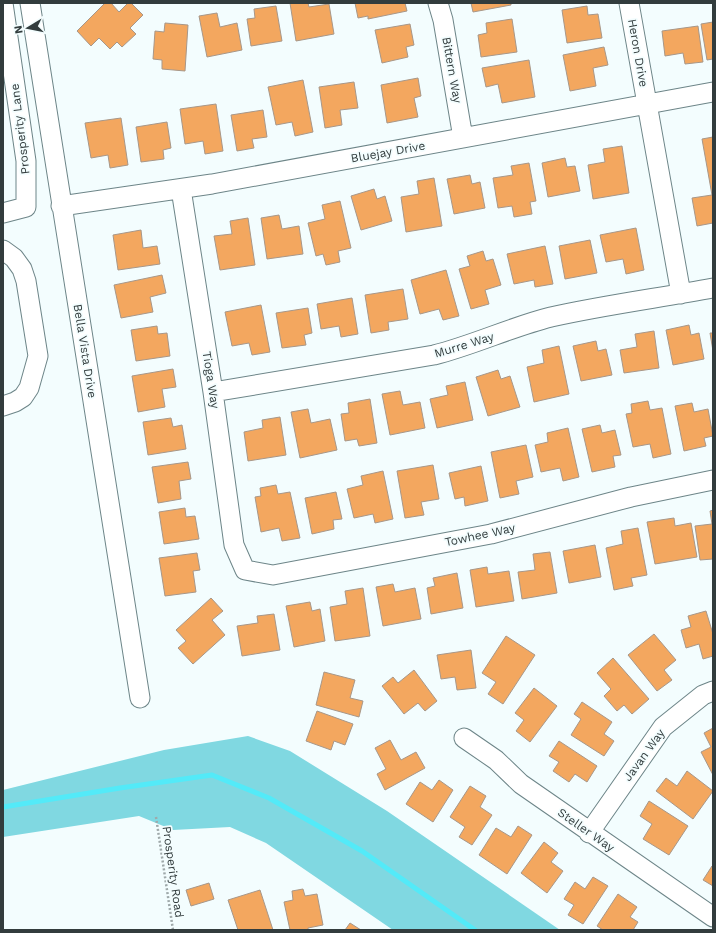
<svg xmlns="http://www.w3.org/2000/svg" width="716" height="933" font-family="'Work Sans',sans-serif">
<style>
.green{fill:#80d8e1}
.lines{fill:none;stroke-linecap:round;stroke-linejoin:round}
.stream{stroke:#53eaf8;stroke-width:5}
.building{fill:#f3a75f;stroke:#a79789}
.minor-casing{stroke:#6d8588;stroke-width:21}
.path{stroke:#9fa9aa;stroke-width:2.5;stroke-dasharray:2 2;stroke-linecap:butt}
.minor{stroke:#fff;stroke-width:19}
.labels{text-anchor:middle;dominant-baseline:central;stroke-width:3.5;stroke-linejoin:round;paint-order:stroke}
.street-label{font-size:12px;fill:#323c3d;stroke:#f3fdfe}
</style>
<rect width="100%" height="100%" fill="#f3fdfe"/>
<path class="green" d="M248,736L290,751L387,811L560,930H393L266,843L230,827L173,830L139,816L3,837V790L164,750Z"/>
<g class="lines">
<path class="stream" d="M3,807L120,788L212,775L269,798L362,851L475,930"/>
</g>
<path class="building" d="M105,3H111L119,12L128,3H131L143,15L130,28L136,34L122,47L117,42L110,49L99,38L91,46L77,31Z
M290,3H308L309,7L329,4L334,34L296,41Z
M355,3H405L407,11L368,19V16L358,18Z
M471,3H511V5L473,12Z
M276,6L282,41L251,46L247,19L255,18L254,9Z
M587,6L588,15L598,14L602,38L567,43L562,10Z
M217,13L220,27L237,23L242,50L207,57L199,16Z
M512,19L517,52L481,57L478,35L487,33L486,23Z
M713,22V59L707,60L701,24Z
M165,23L188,25L185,71L162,69V60L153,59L155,31L164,32Z
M410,24L414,45L406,47L408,57L382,63L375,30Z
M698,26L703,62L685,64L683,53L665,56L662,31Z
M604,47L608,65L593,68L596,86L570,91L563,55Z
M529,60L535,97L502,103L498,84L486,87L482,68Z
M418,78L421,96L414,98L418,117L387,123L381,85Z
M303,80L313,132L295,136L292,122L276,125L268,87Z
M354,82L358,108L340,110L342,125L325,128L319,87Z
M216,104L223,151L205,154L203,141L185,144L180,109Z
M263,110L267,137L252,139L254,148L237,151L231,115Z
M121,118L128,165L110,168L108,155L91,158L85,123Z
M167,122L171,148L163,150L164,159L141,162L136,127Z
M713,137V223L697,226L692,198L712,195L702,139Z
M622,146L629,193L593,199L588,165L605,162L603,149Z
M565,158L567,167L575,166L580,191L548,197L542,163Z
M529,163L536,201L530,202L532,214L514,217L512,206L498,208L493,178L513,175L511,166Z
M470,175L472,184L480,182L485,208L454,214L447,179Z
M434,178L442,226L406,232L401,197L419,194L417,181Z
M374,189L377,199L385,196L392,221L361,230L351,196Z
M340,201L351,248L338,251L340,262L326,265L323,254L316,256L308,223L325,219L322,205Z
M279,215L282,229L299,226L303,254L267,259L261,218Z
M248,218L255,265L220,270L214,236L232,234L230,221Z
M636,228L644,270L626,274L623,259L606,262L600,235Z
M141,230L143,248L157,246L160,264L118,270L113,235Z
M590,240L597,273L565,279L559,246Z
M545,246L553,284L535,287L534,280L514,284L507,254Z
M483,251L486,261L493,259L501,285L485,290L489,304L471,309L459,269L470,266L467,256Z
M446,270L459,316L443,320L439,309L420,314L411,280Z
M162,275L166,293L150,297L153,312L121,318L114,285Z
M403,289L408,319L388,322L389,330L371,333L365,295Z
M352,298L358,334L341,337L339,326L321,329L317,304Z
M261,305L270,352L252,355L249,343L232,346L225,312Z
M308,308L312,333L304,335L306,345L282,348L276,313Z
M689,325L691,335L699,333L704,359L673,365L666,330Z
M157,326L158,334L167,333L170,356L136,361L131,330Z
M654,331L659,368L624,373L620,350L637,347L635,334Z
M710,333H713V351Z
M596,341L598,351L606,349L612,375L581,381L573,346Z
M559,346L569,394L534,402L527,367L544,363L542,350Z
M173,369L176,387L162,389L165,407L138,412L132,376Z
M498,370L501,379L510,376L520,407L488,416L476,377Z
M465,382L473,420L437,428L430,399L448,395L446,386Z
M400,391L403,405L420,402L425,428L390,435L382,394Z
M370,399L377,443L359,446L357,439L345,441L341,414L349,413L348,403Z
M648,401L650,410L662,408L671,454L653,458L650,444L633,447L626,414L632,413L631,404Z
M692,403L694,412L708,409L713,436L704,438L706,446L684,451L675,406Z
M308,409L311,423L330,419L337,450L300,458L291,412Z
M280,417L286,455L248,461L244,432L263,428L262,420Z
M171,418L173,427L182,425L186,449L148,455L143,422Z
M600,425L602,433L615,430L621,455L613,456L615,467L592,472L582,429Z
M568,428L579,477L563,481L560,468L541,472L535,445L548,442L547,433Z
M526,445L533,477L516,481L519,494L500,498L491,452Z
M188,462L191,479L179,481L181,499L158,503L152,467Z
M433,465L439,499L421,502L424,515L405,518L397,471Z
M481,466L488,501L465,506L464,497L455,499L449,473Z
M383,471L393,519L375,523L373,514L354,518L347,489L363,485L361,476Z
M276,485L278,494L290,492L300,538L282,541L279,528L261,532L255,497L261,496L260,488Z
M336,492L342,519L333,520L334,529L312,534L305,498Z
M185,508L186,517L195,516L199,539L164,544L159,512Z
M713,510V559L700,560L695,526L712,524L710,511Z
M674,518L675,526L691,523L697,557L655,564L647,522Z
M638,528L647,575L631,578L633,586L614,590L606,548L623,544L621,531Z
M595,545L601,577L569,583L563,551Z
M550,552L557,593L522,599L518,572L535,570L533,554Z
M197,553L200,570L193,571L196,592L165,596L159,558Z
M487,567L488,574L509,571L514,601L476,607L470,570Z
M457,573L463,608L431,614L427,588L435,586L433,578Z
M393,584L395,592L415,588L421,619L383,626L376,587Z
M363,588L370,636L335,641L330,607L347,604L345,591Z
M211,598L223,611L212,620L225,635L193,664L178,648L186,641L176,630Z
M310,602L312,611L320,609L325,641L294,647L286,606Z
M706,611L713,634V656L703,659L699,644L686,648L681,630L691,627L688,616Z
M274,614L280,650L242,656L237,626L258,623L257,616Z
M654,634L676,660L664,670L672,680L657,691L628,655Z
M506,636L535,655L503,704L488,694L496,682L482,673Z
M471,650L476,688L457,690L455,677L441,679L437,655Z
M613,658L649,699L632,714L624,705L617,711L604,696L611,689L597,673Z
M414,670L437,701L425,711L418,703L404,714L382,686L393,677L398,683Z
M324,672L355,680L350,698L363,701L359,717L316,705Z
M534,688L557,706L530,742L516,731L524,720L515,713Z
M582,702L612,722L604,734L614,741L604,756L571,735L581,719L574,714Z
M317,711L353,724L345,745L334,741L331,750L306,741Z
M713,728V775L701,752L711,747L704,733Z
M390,740L401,760L416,752L425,768L385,790L377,774L386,769L375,748Z
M559,741L597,766L587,782L575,774L569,782L553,771L559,762L549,756Z
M687,771L713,791L693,819L656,791L666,778L677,786Z
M439,780L453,790L433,822L406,804L420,782L432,790Z
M470,786L486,796L480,807L492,815L472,845L459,837L465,827L450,817Z
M649,801L688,826L669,855L643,839L652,824L640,816Z
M518,826L532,835L507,874L479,855L496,828L511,837Z
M544,842L558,853L551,862L563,871L547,893L521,873Z
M712,866L713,867V886L703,880Z
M593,877L608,886L583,924L568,915L574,905L564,899L575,882L585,889Z
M209,883L214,899L191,906L186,890Z
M303,889L305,896L317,894L323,925L308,928V930H290L284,902L293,900L292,891Z
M260,890L273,930H238L228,900Z
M618,894L637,907L630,917L638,922L633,930H603L597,926Z
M350,923L361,930H345Z"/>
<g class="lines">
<g class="minor-casing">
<path id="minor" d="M30,3L140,698
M438,3L443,20L463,138
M629,3L681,294
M181,189L213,392L234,545L245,570L273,575L491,534L631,497L713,480
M61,206L212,184L713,92
M3,213L26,207V161L3,3
M3,250L14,258L22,269L26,281L38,356L29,388L23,397L15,402L3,406
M213,392L434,355C474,345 511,327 551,317C604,305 659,298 713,288
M464,738L496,760L521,784L713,917
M589,833L663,727L703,695L713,691"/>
</g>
<path class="path" d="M156,817L173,930"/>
<use href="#minor" class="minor"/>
</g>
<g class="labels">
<g class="street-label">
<text transform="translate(638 53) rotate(80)">Heron Drive</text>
<text transform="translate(452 70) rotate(80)">Bittern Way</text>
<text transform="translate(20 129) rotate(-97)">Prosperity Lane</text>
<text transform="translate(388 152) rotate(-10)">Bluejay Drive</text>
<text transform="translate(464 345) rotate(-17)">Murre Way</text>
<text transform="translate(85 351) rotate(81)">Bella Vista Drive</text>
<text transform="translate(211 380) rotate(81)">Tioga Way</text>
<text transform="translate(480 535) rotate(-12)">Towhee Way</text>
<text transform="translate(644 755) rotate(-54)">Javan Way</text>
<text transform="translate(586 830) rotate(35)">Steller Way</text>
<text transform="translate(173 872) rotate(82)">Prosperity Road</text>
</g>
</g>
<rect width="716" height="933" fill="none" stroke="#323c3d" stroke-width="8"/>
<g transform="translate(28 28) rotate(260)" stroke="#f3fdfe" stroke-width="3" paint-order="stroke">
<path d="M0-3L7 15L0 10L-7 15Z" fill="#323c3d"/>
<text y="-6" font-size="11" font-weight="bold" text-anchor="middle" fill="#323c3d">N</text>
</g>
</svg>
